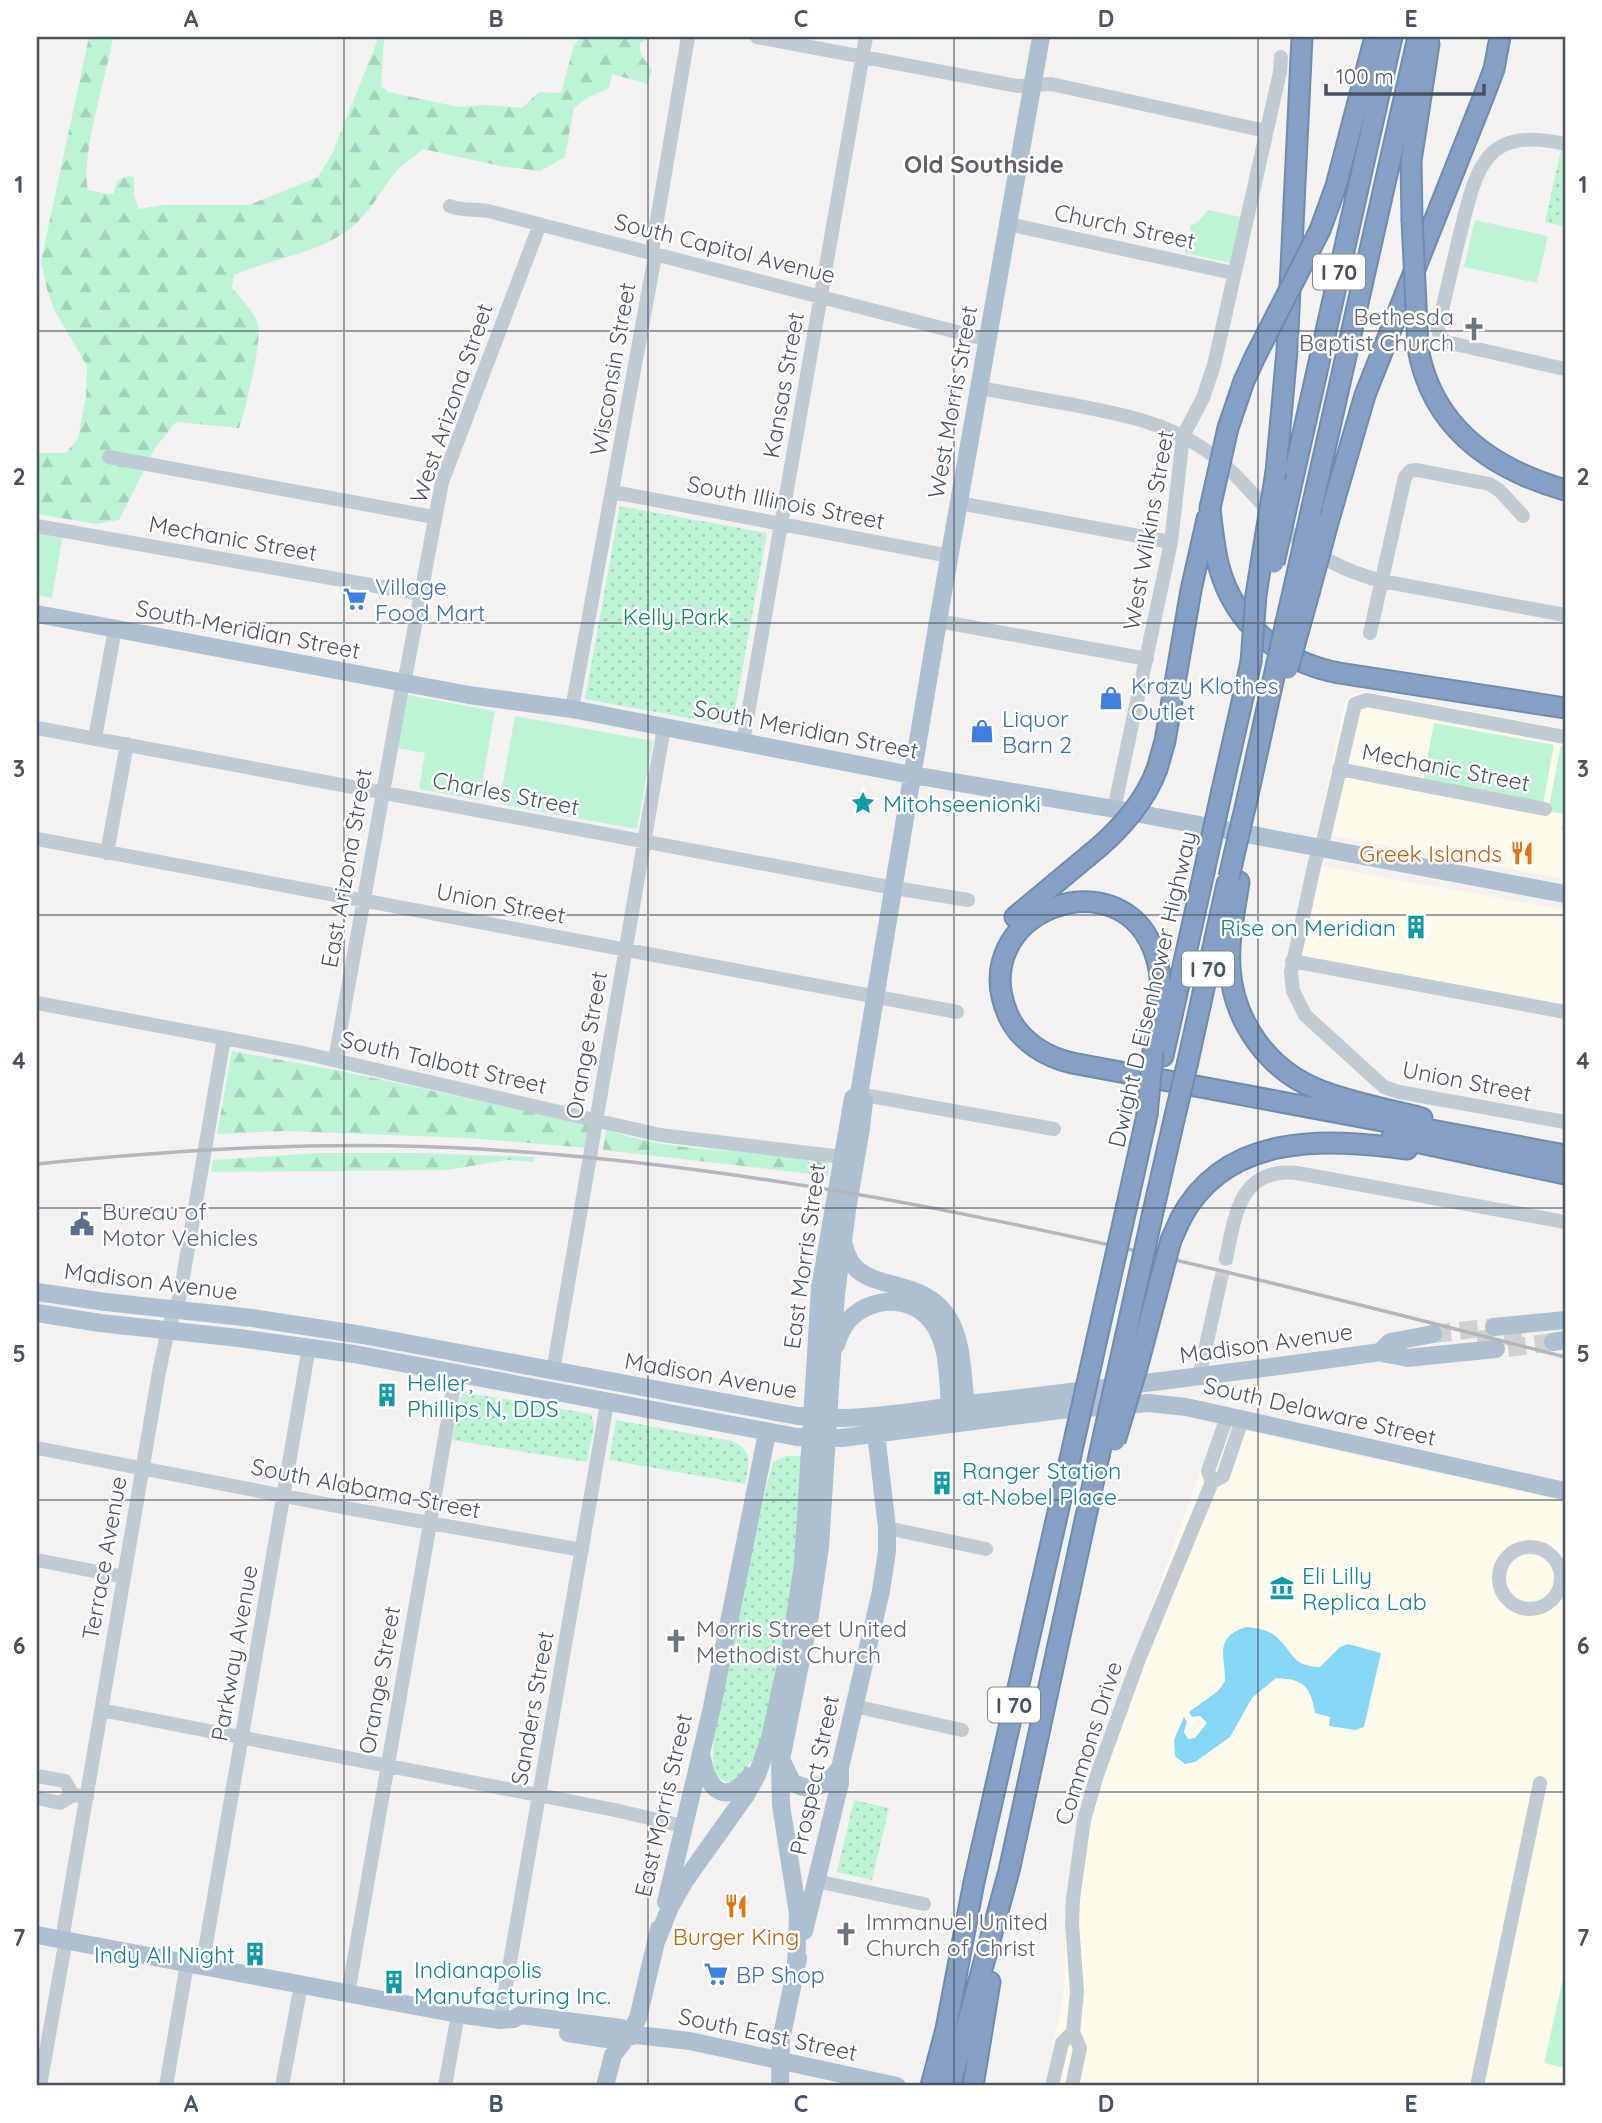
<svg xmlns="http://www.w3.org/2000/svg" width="1602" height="2123" font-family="Quicksand,sans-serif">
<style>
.commercial{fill:#fefaeb}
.green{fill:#bdf4d6}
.forest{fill:url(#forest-firs)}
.park{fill:url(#park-dots)}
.water{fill:#86d7f5}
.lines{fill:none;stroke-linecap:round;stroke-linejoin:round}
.minor-tunnel{stroke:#d1d1d4;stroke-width:14;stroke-dasharray:14 7;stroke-linecap:butt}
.major-tunnel{stroke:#d1d1d4;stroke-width:18;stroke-dasharray:18 9;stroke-linecap:butt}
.highway-casing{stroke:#708bb0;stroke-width:23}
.minor{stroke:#c1cbd4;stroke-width:14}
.major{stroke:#afbfd2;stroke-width:18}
.highway{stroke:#85a0c4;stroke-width:19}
.rail{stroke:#b3b6bc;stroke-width:3.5}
.highway-bridge-casing{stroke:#708bb0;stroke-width:23;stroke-linecap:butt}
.major-bridge{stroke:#afbfd2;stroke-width:18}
.highway-bridge{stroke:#85a0c4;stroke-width:19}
.grid{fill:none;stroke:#475361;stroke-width:2;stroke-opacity:0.55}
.labels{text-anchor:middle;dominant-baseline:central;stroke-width:5;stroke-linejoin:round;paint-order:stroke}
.shield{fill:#fff;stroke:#7e8790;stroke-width:2}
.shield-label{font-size:21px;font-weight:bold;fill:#475361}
.street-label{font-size:23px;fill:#475361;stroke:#fff}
.worship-label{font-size:23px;fill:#5b616d;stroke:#fff;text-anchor:start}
.shop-label{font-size:23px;fill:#366cbe;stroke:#fff;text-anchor:start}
.park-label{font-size:23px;fill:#0e8652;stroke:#fff}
.culture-label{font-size:23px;fill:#0d838f;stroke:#fff;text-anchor:start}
.food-label{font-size:23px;fill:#c56008;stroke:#fff;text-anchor:end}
.service-label{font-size:23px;fill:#4e5e75;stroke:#fff;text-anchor:start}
.neighbourhood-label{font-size:24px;font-weight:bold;fill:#5d6167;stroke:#fff}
.neatline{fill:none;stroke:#475361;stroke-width:2.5}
.grid-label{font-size:23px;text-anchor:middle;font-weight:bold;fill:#475361}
</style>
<defs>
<pattern id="forest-firs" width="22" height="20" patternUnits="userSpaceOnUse" patternTransform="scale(1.75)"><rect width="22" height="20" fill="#bdf4d6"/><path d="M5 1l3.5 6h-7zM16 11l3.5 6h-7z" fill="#a4d3ba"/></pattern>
<pattern id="park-dots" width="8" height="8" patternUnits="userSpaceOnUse" patternTransform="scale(1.75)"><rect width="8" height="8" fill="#bdf4d6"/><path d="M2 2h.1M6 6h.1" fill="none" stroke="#a4d3ba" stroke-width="1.8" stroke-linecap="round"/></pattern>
</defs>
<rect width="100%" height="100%" fill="#f4f1f1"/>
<path class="commercial" d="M1364,691L1565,729V879L1317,833L1345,701L1355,694Z
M1321,866L1565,910V1007L1300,958Z
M1214,1432H1252L1565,1501V2086H1045L1064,1992L1066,1899L1072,1854L1083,1799Z"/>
<path class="green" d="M1208,210L1241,217L1231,263L1185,253L1191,225L1198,222Z
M1475,220L1548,236L1537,283L1464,267Z
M37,530L63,534L52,598L37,595Z
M407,695L495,711L479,800L419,789L425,753L397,748Z
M515,716L653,741L637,829L499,804Z
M1434,723L1554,745L1543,804L1423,781Z
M1561,745L1565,746V831L1561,830L1564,814L1548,811Z
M1565,1970V2068L1544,2063Z"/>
<path class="forest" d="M89,37H113C107,76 80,155 88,190L113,195L117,181L128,176L134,177V195L139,209L162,205H249L318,177L332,154L378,39L384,40L381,86L388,92L459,107L487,105L522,108L539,92L561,93L574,45L582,37H654L640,43C638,56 646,60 652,70L648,84L612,74L609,88L585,99L574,108L565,157L540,171L500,166L423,149C414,157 402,164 394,174C380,192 369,214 350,229C315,255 272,258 234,275L232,288C242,299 253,311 258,324C263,338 245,412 239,428L176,422L155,448L119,520L96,524L37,514V453H66L78,438L86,397L87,366L55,311L47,289L41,261Z
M232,1051L341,1071L591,1125L588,1148L468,1138L284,1131L217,1134Z
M606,1129C655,1148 711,1149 763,1153C785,1155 807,1159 829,1161L828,1176L603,1150Z
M319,1153H417L535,1157L534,1162L507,1160L447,1170L211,1172L213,1160Z"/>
<path class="park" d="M1561,150L1565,151V227L1545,222Z
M620,506L767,533L732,726L585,699Z
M463,1392L591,1414L594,1426L587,1462L452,1440L461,1396Z
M616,1420L732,1441C754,1450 749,1464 745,1484L609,1460Z
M787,1456H803L799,1520L789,1612L763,1738C755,1754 746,1778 728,1782C723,1780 717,1779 715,1773C707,1754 724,1684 729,1662C742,1595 755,1528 773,1462Z
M854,1800L889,1808L872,1880L837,1872Z"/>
<path class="water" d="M1246,1627C1255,1628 1266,1629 1274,1635C1294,1650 1289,1666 1320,1667L1340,1647L1348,1644L1381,1653L1364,1727L1355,1730L1329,1726L1330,1717L1315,1713C1311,1686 1303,1679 1276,1678L1252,1698L1230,1737L1195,1762L1185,1764L1175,1756L1174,1740L1184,1717L1187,1722L1184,1732L1188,1739L1195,1738L1207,1723L1200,1716L1192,1717L1189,1712L1218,1691L1225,1681C1225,1655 1214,1637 1246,1627Z"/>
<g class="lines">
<path class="minor-tunnel" d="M1220,1283L1226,1259"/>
<path class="major-tunnel" d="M1433,1334L1494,1327
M1477,1340L1523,1334
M1508,1348L1553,1342"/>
<g class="highway-casing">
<path id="highway" d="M1412,219L1411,161L1429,44
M1320,230L1336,186L1375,37
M1418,348C1432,428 1492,469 1565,490
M1228,428L1244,381L1255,357
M1276,472L1287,351L1302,37
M1291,487L1392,37
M1312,507L1418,37
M1210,508C1212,527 1214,548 1219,567C1235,625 1281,662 1339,673L1565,708
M1329,519L1365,395L1485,93L1494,69L1500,37
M1256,595L1263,551
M1286,622L1295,583
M1299,629L1309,593
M1157,769L1165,741L1191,590L1207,519
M1222,790L1251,662
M1248,795L1273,681
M1239,882C1235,910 1228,939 1230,967C1233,1021 1268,1070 1319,1090C1351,1103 1388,1109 1422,1118
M1015,917L1087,857
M1153,1052C1156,1022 1166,987 1156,957C1124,851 961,912 1009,1017C1021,1042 1046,1057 1072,1063L1565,1155
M1163,1056L1204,872
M1188,1061L1227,884
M1392,1137L1565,1174
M1127,1205L1147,1115
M1153,1212L1174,1120
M1181,1218C1226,1133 1325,1138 1407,1149
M931,2086L946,2029L974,1882L1070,1459
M950,2086L1009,1871L1099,1456
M973,2086L990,1982"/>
</g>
<path class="minor" d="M757,37L1018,86L1051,84L1266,131
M1565,144C1486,126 1477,165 1461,230C1453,263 1445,296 1438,329L1440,336L1446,342L1565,369
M450,206C463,212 478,208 492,212L988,340
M1008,224L1233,273
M979,388C1011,394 1042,399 1074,405C1121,414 1164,422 1204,449C1237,471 1260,505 1288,531C1314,556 1347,572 1382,581L1565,615
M109,457L434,517
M613,492L950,556
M959,503L1171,542
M37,526L421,594
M938,621L1147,659
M1370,633L1405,477L1410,471L1417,470L1489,484L1499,490L1523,516
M572,709L654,261L653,244L688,37
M37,728L883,886L968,900
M1565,737L1367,700L1355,704L1324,837L1315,862L1291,972L1293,991L1305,1015L1384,1087L1399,1092L1565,1122
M95,738L115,629
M743,742L866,37
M1339,769L1545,809
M1114,809L1171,542L1183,436L1203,398L1214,365L1280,72L1281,57
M37,839L957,1012
M107,853L127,744
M1292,961L1565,1012
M37,1003L303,1053L660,1135L842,1157
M335,1060L400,698L407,668L442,482L540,224
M859,1094L1054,1129
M1226,1259C1235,1216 1239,1167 1297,1173L1565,1222
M553,1371L664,727
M1199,1377L1220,1283
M37,1448L357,1510L582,1550
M1212,1482L1223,1476L1242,1420
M1212,1482L1208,1471L1227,1417
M887,1528L986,1549
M1499 1578a31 31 0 1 1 62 0a31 31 0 1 1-62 0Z
M37,1560L124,1577
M854,1706L962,1730
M101,1710L615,1810L683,1826
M37,1776L65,1781L73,1795
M37,1798L60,1803L73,1795L87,1797
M816,1881L924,1904
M202,1967L309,1347
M348,1994L456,1374
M500,2020L607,1403
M40,2086L64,1950V1928L159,1372L168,1330L180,1295L224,1038
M166,2086L187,1964
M282,2086L301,1985
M445,2086L458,2014
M1052,2086L1062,2043L1073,2032
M1072,2086L1080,2048L1073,2032L1077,1992L1072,1923L1073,1899L1084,1820L1097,1775L1139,1659L1212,1482
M1477,2086L1540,1783"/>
<path class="major" d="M37,614L469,695L572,709L901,773L1114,809L1565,894
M844,1245C855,1299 920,1270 949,1319C963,1342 962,1377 966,1404
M37,1292L106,1302L252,1318L363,1335L798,1416
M37,1313L100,1323L239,1338L354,1354L797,1437
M1494,1327L1565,1320
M1553,1342L1565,1340
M836,1345C838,1338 841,1331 845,1325C867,1294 917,1293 936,1328C949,1350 948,1382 950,1407
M1380,1352L1390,1342L1433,1334
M843,1418C885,1417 927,1409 969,1404C1106,1388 1243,1372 1380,1352C1389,1356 1397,1354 1407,1358L1496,1349
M841,1438L1061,1410L1149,1403L1186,1407L1565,1491
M702,1758C708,1790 725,1807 750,1776
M782,1761L792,1782C812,1794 827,1785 840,1768
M666,1902L712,1707L767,1433
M804,1931L840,1783V1768L881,1591L887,1551V1528L876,1433
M37,1935L458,2014L500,2020L514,2019L520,2015L621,2028L629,2035
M657,1940L670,1907L684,1882L746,1795L757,1775L770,1738L779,1697L791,1643L803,1564L820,1288L853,1098L859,1094L938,621L1041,37
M796,1968L798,1914L781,1805L780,1765L810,1615L820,1547L836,1294L847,1210L861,1128L864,1102L859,1094
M568,2033L613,2040L637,2035L690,2041L897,2086
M605,2086L613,2055L629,2035L638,2018L659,1929
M780,2086L781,2040L798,1958"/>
<use href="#highway" class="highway"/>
<path class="rail" d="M37,1164C184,1149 332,1140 480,1149C850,1171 1208,1266 1565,1357"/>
<g class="highway-bridge-casing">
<path id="highway-bridge" d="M1412,219L1418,348
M1255,357L1320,230
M1210,508L1228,428
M1263,551L1276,472
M1274,563L1291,487
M1295,583L1312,507
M1309,593L1329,519
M1251,662L1256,595
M1288,669L1299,629
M1273,681L1286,622
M1087,857C1116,834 1144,804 1157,769
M1204,872L1222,790
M1229,877L1248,795
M1147,1115L1153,1052
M1174,1120L1188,1061
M1115,1441L1137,1368L1171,1240L1181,1218
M1099,1456L1153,1212
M1070,1459L1127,1205"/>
</g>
<path class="major-bridge" d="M798,1416L843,1418
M797,1437L841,1438"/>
<use href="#highway-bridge" class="highway-bridge"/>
</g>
<path class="grid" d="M344,37V2086M648,37V2086M954,37V2086M1258,37V2086M37,331H1565M37,623H1565M37,915H1565M37,1208H1565M37,1500H1565M37,1792H1565"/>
<defs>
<g id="church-bare" transform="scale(1.89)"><path d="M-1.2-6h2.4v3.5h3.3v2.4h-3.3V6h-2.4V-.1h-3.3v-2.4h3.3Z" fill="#6b7280" stroke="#fff" stroke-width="2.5" paint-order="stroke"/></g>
<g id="supermarket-bare" transform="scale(1.89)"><path d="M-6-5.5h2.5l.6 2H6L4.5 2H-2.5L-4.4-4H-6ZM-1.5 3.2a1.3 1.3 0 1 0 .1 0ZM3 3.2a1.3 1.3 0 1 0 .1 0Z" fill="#3f7fe0" stroke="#fff" stroke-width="2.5" paint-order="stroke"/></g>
<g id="shop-bare" transform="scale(1.89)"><path d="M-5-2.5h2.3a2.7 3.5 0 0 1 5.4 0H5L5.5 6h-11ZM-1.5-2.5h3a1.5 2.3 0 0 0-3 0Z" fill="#3f7fe0" stroke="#fff" stroke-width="2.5" paint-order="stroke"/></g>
<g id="sight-bare" transform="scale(1.89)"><path d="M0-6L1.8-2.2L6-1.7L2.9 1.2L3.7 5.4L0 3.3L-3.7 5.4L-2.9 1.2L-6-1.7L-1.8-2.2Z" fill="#0f9aa8" stroke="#fff" stroke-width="2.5" paint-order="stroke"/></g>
<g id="restaurant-bare" transform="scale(1.89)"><path d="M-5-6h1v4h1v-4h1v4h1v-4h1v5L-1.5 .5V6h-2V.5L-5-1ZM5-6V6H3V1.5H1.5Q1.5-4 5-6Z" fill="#e8710a" stroke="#fff" stroke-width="2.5" paint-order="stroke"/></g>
<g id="building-bare" transform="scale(1.89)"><path d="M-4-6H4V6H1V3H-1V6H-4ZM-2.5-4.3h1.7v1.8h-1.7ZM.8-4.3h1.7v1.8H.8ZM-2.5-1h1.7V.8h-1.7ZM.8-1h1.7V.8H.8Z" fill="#0f9aa8" stroke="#fff" stroke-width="2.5" paint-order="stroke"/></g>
<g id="civic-bare" transform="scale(1.89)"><path d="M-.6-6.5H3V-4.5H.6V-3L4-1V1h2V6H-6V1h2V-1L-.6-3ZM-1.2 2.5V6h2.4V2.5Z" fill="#5c6f8a" stroke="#fff" stroke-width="2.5" paint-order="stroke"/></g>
<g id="museum-bare" transform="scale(1.89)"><path d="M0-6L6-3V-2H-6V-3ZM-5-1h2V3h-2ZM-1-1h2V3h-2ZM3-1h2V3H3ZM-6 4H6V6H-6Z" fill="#0f9aa8" stroke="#fff" stroke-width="2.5" paint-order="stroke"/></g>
</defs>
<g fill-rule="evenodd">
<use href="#church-bare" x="1474" y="329"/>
<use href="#supermarket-bare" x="355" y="599"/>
<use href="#shop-bare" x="1111" y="698"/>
<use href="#shop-bare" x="982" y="731"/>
<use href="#sight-bare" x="863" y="803"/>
<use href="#restaurant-bare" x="1522" y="853"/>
<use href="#building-bare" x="1416" y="927"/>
<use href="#civic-bare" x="82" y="1224"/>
<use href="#building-bare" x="387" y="1395"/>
<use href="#building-bare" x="942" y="1483"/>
<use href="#museum-bare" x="1282" y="1588"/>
<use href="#church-bare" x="676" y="1641"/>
<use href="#restaurant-bare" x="736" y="1906"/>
<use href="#church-bare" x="846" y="1934"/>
<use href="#building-bare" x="255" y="1954"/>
<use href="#supermarket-bare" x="716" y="1974"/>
<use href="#building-bare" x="394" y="1982"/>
</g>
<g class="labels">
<g class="shield">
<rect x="1313" y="254.5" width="52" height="35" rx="5"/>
<rect x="1182" y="951.5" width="52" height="35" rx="5"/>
<rect x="988" y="1687.5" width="52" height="35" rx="5"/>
</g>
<g class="shield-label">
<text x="1339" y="272">I 70</text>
<text x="1208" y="969">I 70</text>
<text x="1014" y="1705">I 70</text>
</g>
<g class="street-label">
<text transform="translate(1125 226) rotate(12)">Church Street</text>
<text transform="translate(725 248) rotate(14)">South Capitol Avenue</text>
<text transform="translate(612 369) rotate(-80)">Wisconsin Street</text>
<text transform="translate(783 385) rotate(-80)">Kansas Street</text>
<text transform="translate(952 402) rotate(-80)">West Morris Street</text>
<text transform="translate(451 403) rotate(-71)">West Arizona Street</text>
<text transform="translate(786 502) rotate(11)">South Illinois Street</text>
<text transform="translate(1148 530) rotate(-80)">West Wilkins Street</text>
<text transform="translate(233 538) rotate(10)">Mechanic Street</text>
<text transform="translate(248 629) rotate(11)">South Meridian Street</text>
<text transform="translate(806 729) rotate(11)">South Meridian Street</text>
<text transform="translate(1446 767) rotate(11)">Mechanic Street</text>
<text transform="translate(506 793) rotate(11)">Charles Street</text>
<text transform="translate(346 868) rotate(-80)">East Arizona Street</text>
<text transform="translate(501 903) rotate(11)">Union Street</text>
<text transform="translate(1152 989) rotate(-77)">Dwight D Eisenhower Highway</text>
<text transform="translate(586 1045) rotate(-80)">Orange Street</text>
<text transform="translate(444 1062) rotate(13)">South Talbott Street</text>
<text transform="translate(1467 1081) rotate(11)">Union Street</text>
<text transform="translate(804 1256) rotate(-82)">East Morris Street</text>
<text transform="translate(151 1281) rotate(7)">Madison Avenue</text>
<text transform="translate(1266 1343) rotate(-8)">Madison Avenue</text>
<text transform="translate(711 1375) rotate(10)">Madison Avenue</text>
<text transform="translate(1320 1411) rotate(13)">South Delaware Street</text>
<text transform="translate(366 1488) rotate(11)">South Alabama Street</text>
<text transform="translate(104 1558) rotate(-80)">Terrace Avenue</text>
<text transform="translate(234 1653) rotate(-80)">Parkway Avenue</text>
<text transform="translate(379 1680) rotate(-80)">Orange Street</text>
<text transform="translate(532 1708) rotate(-80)">Sanders Street</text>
<text transform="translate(1088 1743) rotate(-72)">Commons Drive</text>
<text transform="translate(814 1775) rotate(-78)">Prospect Street</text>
<text transform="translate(663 1805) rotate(-77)">East Morris Street</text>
<text transform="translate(768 2034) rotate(12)">South East Street</text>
</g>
<g class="worship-label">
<text x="1454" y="316" text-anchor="end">Bethesda<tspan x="1454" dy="26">Baptist Church</tspan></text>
<text x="696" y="1628">Morris Street United<tspan x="696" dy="26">Methodist Church</tspan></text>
<text x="866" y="1921">Immanuel United<tspan x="866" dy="26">Church of Christ</tspan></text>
</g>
<g class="shop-label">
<text x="375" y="586">Village<tspan x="375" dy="26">Food Mart</tspan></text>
<text x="1131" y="685">Krazy Klothes<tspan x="1131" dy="26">Outlet</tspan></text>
<text x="1002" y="718">Liquor<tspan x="1002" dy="26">Barn 2</tspan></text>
<text x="736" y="1974">BP Shop</text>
</g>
<g class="park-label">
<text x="676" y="616">Kelly Park</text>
</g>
<g class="culture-label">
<text x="883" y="803">Mitohseenionki</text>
<text x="1396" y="927" text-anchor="end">Rise on Meridian</text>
<text x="407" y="1382">Heller,<tspan x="407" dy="26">Phillips N, DDS</tspan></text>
<text x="962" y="1470">Ranger Station<tspan x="962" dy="26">at Nobel Place</tspan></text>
<text x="1302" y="1575">Eli Lilly<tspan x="1302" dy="26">Replica Lab</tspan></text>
<text x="235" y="1954" text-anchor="end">Indy All Night</text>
<text x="414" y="1969">Indianapolis<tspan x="414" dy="26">Manufacturing Inc.</tspan></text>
</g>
<g class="food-label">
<text x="1502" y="853">Greek Islands</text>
<text x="736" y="1936" text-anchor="middle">Burger King</text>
</g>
<g class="service-label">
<text x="102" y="1211">Bureau of<tspan x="102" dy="26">Motor Vehicles</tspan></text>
</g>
<g class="neighbourhood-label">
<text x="984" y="164">Old Southside</text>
</g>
</g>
<rect width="1602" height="2123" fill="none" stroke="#ffffff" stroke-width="77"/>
<path d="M1326 84v10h158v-10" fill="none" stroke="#475361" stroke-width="3.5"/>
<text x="1336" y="84" font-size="21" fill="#475361" stroke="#ffffff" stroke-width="5" paint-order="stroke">100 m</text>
<rect x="38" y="38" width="1526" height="2046" class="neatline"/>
<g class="grid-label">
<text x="191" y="27">A</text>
<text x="496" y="27">B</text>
<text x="801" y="27">C</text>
<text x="1106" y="27">D</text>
<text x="1411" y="27">E</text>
<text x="19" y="193">1</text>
<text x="1583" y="193">1</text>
<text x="19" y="485">2</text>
<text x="1583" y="485">2</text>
<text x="19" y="777">3</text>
<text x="1583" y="777">3</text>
<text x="19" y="1069">4</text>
<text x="1583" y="1069">4</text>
<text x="19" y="1362">5</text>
<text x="1583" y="1362">5</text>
<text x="19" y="1654">6</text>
<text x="1583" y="1654">6</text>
<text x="19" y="1946">7</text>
<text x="1583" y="1946">7</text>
<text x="191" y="2112">A</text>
<text x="496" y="2112">B</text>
<text x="801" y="2112">C</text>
<text x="1106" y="2112">D</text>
<text x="1411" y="2112">E</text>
</g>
</svg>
